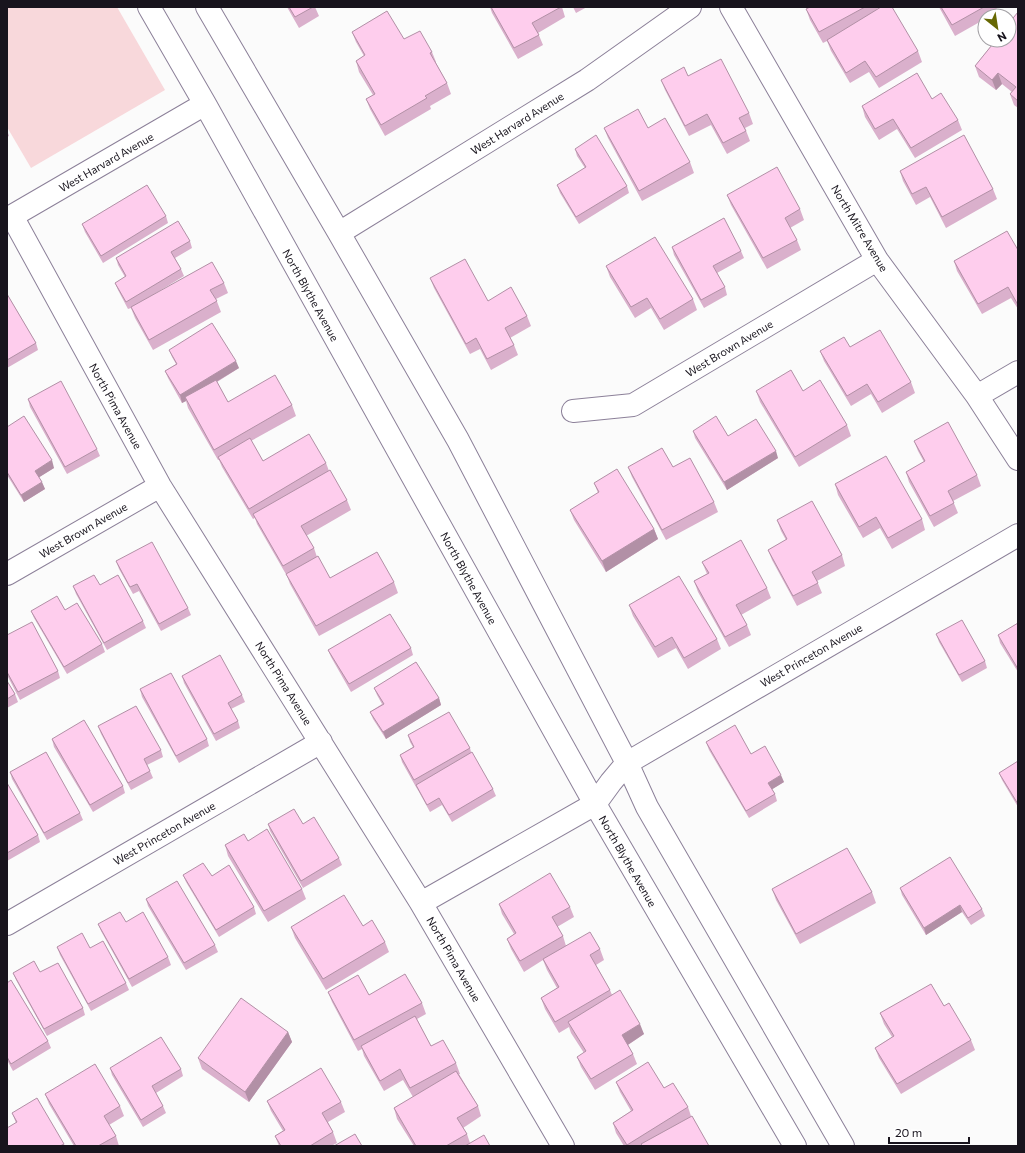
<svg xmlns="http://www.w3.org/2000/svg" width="1025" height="1153" font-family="Commissioner,sans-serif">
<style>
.green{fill:#f8d8db}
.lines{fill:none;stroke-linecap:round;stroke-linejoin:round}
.minor-casing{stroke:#8c8099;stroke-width:24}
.minor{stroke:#fff;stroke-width:22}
.wall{fill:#dab0cc}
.shaded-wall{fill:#b290a6}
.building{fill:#fecded;stroke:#b290a6}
.labels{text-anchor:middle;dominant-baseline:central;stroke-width:3;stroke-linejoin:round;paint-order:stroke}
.street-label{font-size:11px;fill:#18141d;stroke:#fff}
</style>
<rect width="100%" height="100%" fill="#fbfbfb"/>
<path class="green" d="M7,7H117L165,90L31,168L7,127Z"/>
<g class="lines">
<g class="minor-casing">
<path id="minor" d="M149,7L205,104L595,804L795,1146
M207,7L339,233L458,440L627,763L647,807L843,1146
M731,7L877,260L977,396L1018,459
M12,216L160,486L421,903L563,1146
M7,219L205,104
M339,233L587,80L690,7
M977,396L1018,372
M573,411L633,405L877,260
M7,574L160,486
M421,903L595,804L611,782L627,763L1018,535
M7,924L321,742"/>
</g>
<use href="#minor" class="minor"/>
</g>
<path class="wall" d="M287,7H315L319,16L299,28Z
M490,7H562L565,17L538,33L543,45L518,59L492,13Z
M573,7H587L576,13Z
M810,7H877L878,9L918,51L922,62L879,88L869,72L850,83L831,51L827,41L823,43L810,20L806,9Z
M939,7H996L998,12L990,16H985V19L955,36Z
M1018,12V108L1014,105L1010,94L1012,92L1002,84L996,90L979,77L975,66Z
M352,32L404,39L432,52L436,62V63L447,83L451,94L430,106L431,109L385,136L370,109L366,99L373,95L359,72L356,61L364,56L356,42Z
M688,76L749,113L753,124L745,128L750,141L727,154L711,125L689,136L665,90L661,80Z
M932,99L958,120L962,130L915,158L897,129L879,140L865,117L862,106Z
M604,128L690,162L694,173L642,201L608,138Z
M7,130L9,136L7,137Z
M575,149L627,186L629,193L579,224L560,193L557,185L585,168L577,156Z
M900,171L993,189L997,199L946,228L930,197L916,205L903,181Z
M727,195L800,209L804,220L790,228L797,240L801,250L767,269L731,205Z
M166,216L168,223L103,263L85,232L82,224Z
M190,241L192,248L175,258L181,269L184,276L143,301L224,283L228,293L216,299L221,312L153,350L135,318L131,308L128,309L118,290L115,283L125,277L118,265L116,258Z
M672,247L741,251L744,258L717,273L725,287L727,295L704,308L674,255Z
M1018,250V309L1011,298L982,314L957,271L954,261Z
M606,266L693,299L697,310L664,330L651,308L635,318L610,277Z
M430,278L527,316L531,326L510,338L514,345L518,355L491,370L480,349L470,354L434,288Z
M7,294L36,343L38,350L7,368Z
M850,347L911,382L915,393L882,413L871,394L851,406L824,361L820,351Z
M169,350L239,368L217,382L228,402L292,405L296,416L251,441L263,461L326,463L329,471L347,500L351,510L306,536L314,548L317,557L330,578L394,582L398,593L319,636L290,584L287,576L257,524L255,518L253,519L222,467L219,460H218L188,408L186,401L182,403L168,378L165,371L176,364L172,357Z
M756,391L847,425L851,436L799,467L760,402Z
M28,399L97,449L100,456L67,474L30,407Z
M7,427L54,468L39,477L45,489L24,502L7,475Z
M693,431L728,436L778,458L727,490L695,438Z
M914,441L977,475L981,486L953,501L958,513L934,527L909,482L906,472L924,462L918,451Z
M628,467H673L714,502L718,512L666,540L632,477Z
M594,483L654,529L658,539L606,572L574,520L570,510L598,493Z
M835,484L922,519L925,530L892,549L880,528L863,538L838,495Z
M777,520L842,555L845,566L817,581L822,593L797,606L772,560L768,550L786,540L781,531Z
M116,561L188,608L191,615L161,631L139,591L133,594L119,569Z
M702,562L767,588L771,598L741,615L747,625L751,635L729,647L698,592L694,581L707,574Z
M100,585L143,621L146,628L107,650L76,594L73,586Z
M629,605L717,639L721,649L688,669L676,648L658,658L633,616Z
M65,610L102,644L105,652L67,674L34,618L31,611Z
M1018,623V672L1000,643L998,635Z
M936,634L985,661L987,668L962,682L939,642Z
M7,635L58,671L60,678L20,700L7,675Z
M411,648L413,655L351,692L331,657L328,650Z
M182,676L242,695L245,702L231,709L238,721L240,728L216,741L184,683Z
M7,681L15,694L18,702L7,708Z
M374,688L439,698L441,705L386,739L373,719L370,712L382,704L377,695Z
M140,689L207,739L209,746L179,763L142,697Z
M98,726L161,750L163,757L147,765L150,771L153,778L131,790L101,734Z
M408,735L470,748L471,752L493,789L496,796L452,822L442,805L430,812L419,792L416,787L402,762L400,755L413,747L410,742Z
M52,739L123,786L125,793L93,812L54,747Z
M706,742L784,782L772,789L775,794L777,801L749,818L709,750Z
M1018,761V807L1002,780L999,773Z
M10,772L80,813L83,820L47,840L12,779Z
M7,783L38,835L40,842L7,861Z
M268,824L339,858L342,865L303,888L270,831Z
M225,845L302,889L306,899L268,922L228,856Z
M183,875L212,876L254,907L256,914L219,937L186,882Z
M900,888L982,909L985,916L971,925L962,912L926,935L902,895Z
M772,889L872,892L876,903L800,944L776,900Z
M146,899L215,945L218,952L186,970L148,906Z
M499,904L570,907L574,917L557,927L563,936L566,946L600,949L604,960L596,965L610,990L612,995L644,1034L628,1045L633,1054L637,1064L595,1090L581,1067L577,1057L584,1053L571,1033L569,1027L559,1033L545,1009L541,998L557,988L547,970L543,960L524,972L511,949L507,939L514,934L502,914Z
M126,922L168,957L171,965L132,987L101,931L98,924Z
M363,926L385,942L389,952L326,990L295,938L291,927Z
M57,947L90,948L126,983L129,990L91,1011L60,955Z
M40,972L83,1008L85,1015L47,1036L16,980L13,973Z
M7,983L48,1041L51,1048L13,1071L7,1060Z
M328,992L369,995L422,1003L426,1014L417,1019L431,1046L456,1063L460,1074H459L478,1106L481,1116L463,1128L467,1134L470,1143L490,1146H414L397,1119L394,1108L413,1097L403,1080L384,1091L364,1056L362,1049L358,1051L332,1002Z
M944,1006L971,1040L975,1050L901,1094L879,1058L875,1048L892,1037L884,1024L880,1013Z
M288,1032L292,1042L249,1102L202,1069L198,1058Z
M110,1068L181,1069L183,1076L156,1093L163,1106L166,1113L143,1127L112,1075Z
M616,1082L664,1088L688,1107L691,1116L709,1146H624L616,1133L613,1123L631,1111L620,1092Z
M45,1094L120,1106L124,1116L109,1125L116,1136L119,1146H74L49,1104Z
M267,1101L341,1102L345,1112L328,1122L333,1132L337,1143L331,1146H279L275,1136L283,1131L271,1111Z
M12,1113L64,1144L65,1146H7L16,1123Z"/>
<path class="shaded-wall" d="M998,73L1002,84L996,90L992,80Z
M236,361L239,368L186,400L185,397L186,401L182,403L180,395Z
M776,451L778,458L727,490L724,482Z
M52,460L54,468L38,478L35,471Z
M42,482L45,489L24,502L21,495Z
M654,529L658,539L606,572L602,561Z
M439,698L441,705L386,739L383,732Z
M781,775L784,782L771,790L768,783Z
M960,905L962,912L926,935L924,928Z
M640,1024L644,1034L626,1046L622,1035Z
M288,1032L292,1042L249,1102L245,1092Z"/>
<path class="building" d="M289,7H313L295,17Z
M491,7H561L532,23L539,35L514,48Z
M810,7H865L819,32L806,9Z
M881,7H892L918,51L876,77L865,61L846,73L827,40Z
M941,7H984L952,25Z
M387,11L404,39L420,31L432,52L430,53L447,83L425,96L427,98L381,125L366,99L375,94L356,61L365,55L352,32Z
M1018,12V101L1010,94L1016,87L998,73L992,80L975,66L996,40H1009V23Z
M721,59L749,113L739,118L746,131L723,143L707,114L685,126L661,80L684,67L688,76Z
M917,73L932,99L941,93L958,120L911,148L893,119L875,129L862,106Z
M638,109L648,128L665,118L690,162L639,191L604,128Z
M596,135L627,186L576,217L557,185L586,167L575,149Z
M964,135L993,189L942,217L926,187L912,194L900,171Z
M777,167L800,209L785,218L797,240L763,258L727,195Z
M147,185L166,216L101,256L82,224Z
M724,218L741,251L713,266L725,287L701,300L672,247Z
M178,221L190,241L171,252L181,269L126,302L115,283L126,276L116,258Z
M1007,231L1018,250V305L1008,287L978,304L954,261Z
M655,237L693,299L660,319L647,298L631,307L606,266Z
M465,259L488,301L511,287L527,316L505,328L514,345L487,359L476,338L466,344L430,278Z
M212,262L224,283L210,290L217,301L149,340L131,307Z
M7,294L36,343L7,360Z
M212,323L236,361L180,395L165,371L177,364L169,350Z
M880,330L911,382L878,402L867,384L847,396L820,351L844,337L850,347Z
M791,370L803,391L820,380L847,425L795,457L756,391Z
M275,375L292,405L214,450L185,397L216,380L228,402Z
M61,381L97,449L65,467L28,399Z
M24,416L52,460L35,471L42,482L21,495L7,472V427Z
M716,416L728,436L756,419L776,451L724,482L693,431Z
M948,422L977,475L948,491L954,503L930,516L906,472L925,461L914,441Z
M309,434L326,463L249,509L218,457L250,438L263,461Z
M662,448L673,467L690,458L714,502L662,530L628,467Z
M886,456L922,519L888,538L876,517L859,527L835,484Z
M617,469L654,529L602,561L570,510L599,492L594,483Z
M330,470L347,500L301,526L314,548L283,566L253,514Z
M812,501L842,555L812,572L818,583L793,596L768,550L787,539L777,520Z
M741,540L767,588L736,605L747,625L725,637L694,581L709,573L702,562Z
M152,542L188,608L159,624L137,584L130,587L116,561Z
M377,552L394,582L316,626L286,574L318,556L330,578Z
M94,575L100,585L118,575L143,621L104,643L73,586Z
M679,576L717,639L684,658L672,637L655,647L629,605Z
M57,596L65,610L77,603L102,644L64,667L31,611Z
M390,614L411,648L349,684L328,650Z
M962,620L985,661L959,675L936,634Z
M32,622L58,671L18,692L7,672V635Z
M1018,623V669L998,635Z
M220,655L242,695L228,703L238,721L214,734L182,676Z
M416,662L439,698L383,732L370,712L384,704L374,688Z
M171,673L207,739L176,756L140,689Z
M7,681L15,694L7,699Z
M136,706L161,750L144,759L150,771L128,783L98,726Z
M449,712L470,748L414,780L400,755L414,747L408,735Z
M84,720L123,786L90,805L52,739Z
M735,725L751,754L765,746L781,775L768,783L775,794L746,811L706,742Z
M46,752L80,813L44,833L10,772Z
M472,752L493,789L449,815L439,798L427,805L416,785Z
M1018,761V804L999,773Z
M7,783L38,835L7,853Z
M294,809L303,824L314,817L339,858L301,881L268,824Z
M267,829L302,889L264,911L225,845L244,834L248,841Z
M847,848L872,892L796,934L772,889Z
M950,857L982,909L968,918L960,905L924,928L900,888Z
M203,863L212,876L229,865L254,907L216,930L183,875Z
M550,873L570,907L552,917L563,936L520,961L507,939L516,933L499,904Z
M177,881L215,945L184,963L146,899Z
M344,895L363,926L372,920L385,942L323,979L291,927Z
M120,912L126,922L143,912L168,957L129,979L98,924Z
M590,932L600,949L590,955L610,990L555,1022L541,998L559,987L543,959Z
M82,933L90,948L103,941L126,983L88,1004L57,947Z
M34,961L40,972L58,963L83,1008L44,1029L13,973Z
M405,974L422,1003L354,1040L328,992L358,975L369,995Z
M11,980L48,1041L11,1064L7,1057V983Z
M931,984L944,1006L949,1003L971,1040L897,1084L875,1048L894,1036L880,1013Z
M620,990L640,1024L622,1035L633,1054L591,1079L577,1057L586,1051L568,1022Z
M241,998L288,1032L245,1092L198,1058Z
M415,1016L431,1046L443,1040L456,1063L410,1088L400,1069L380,1081L361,1046Z
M161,1037L181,1069L152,1086L163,1106L141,1120L110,1068Z
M648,1062L664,1088L673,1083L688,1107L627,1145L613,1123L633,1110L616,1082Z
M95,1064L120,1106L104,1116L116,1136L98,1146H76L45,1094Z
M321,1068L341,1102L322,1113L333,1132L310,1146H281L275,1136L285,1130L267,1101Z
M456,1071L478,1106L457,1118L467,1134L446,1146H416L394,1108Z
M37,1098L64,1144L60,1146H7V1128L17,1122L12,1113Z
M692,1116L709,1146H643L641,1144Z
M355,1134L362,1146H334Z
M484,1135L490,1146H465Z"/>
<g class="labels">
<g class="street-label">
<text transform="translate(517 123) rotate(-32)">West Harvard Avenue</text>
<text transform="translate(106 162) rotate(-30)">West Harvard Avenue</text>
<text transform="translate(860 228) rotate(59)">North Mitre Avenue</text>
<text transform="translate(311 295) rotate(61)">North Blythe Avenue</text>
<text transform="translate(729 348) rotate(-31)">West Brown Avenue</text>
<text transform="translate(116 406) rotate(61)">North Pima Avenue</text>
<text transform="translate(83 530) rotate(-30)">West Brown Avenue</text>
<text transform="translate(469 578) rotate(61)">North Blythe Avenue</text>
<text transform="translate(811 655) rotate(-30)">West Princeton Avenue</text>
<text transform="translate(284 683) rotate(58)">North Pima Avenue</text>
<text transform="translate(164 833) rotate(-30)">West Princeton Avenue</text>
<text transform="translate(628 861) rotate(60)">North Blythe Avenue</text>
<text transform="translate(454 959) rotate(60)">North Pima Avenue</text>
</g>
</g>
<rect width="1025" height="1153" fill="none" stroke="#18141d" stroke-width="16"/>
<g transform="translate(997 28) rotate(150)"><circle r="19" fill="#ffffff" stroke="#a3a1a5"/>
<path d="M0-3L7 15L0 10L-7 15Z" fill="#676803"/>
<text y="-6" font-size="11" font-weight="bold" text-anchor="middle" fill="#18141d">N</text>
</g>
<path d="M889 1137v6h80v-6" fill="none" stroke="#18141d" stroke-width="2"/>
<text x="895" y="1137" font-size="12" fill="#18141d" stroke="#ffffff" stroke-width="3" paint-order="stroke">20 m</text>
</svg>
